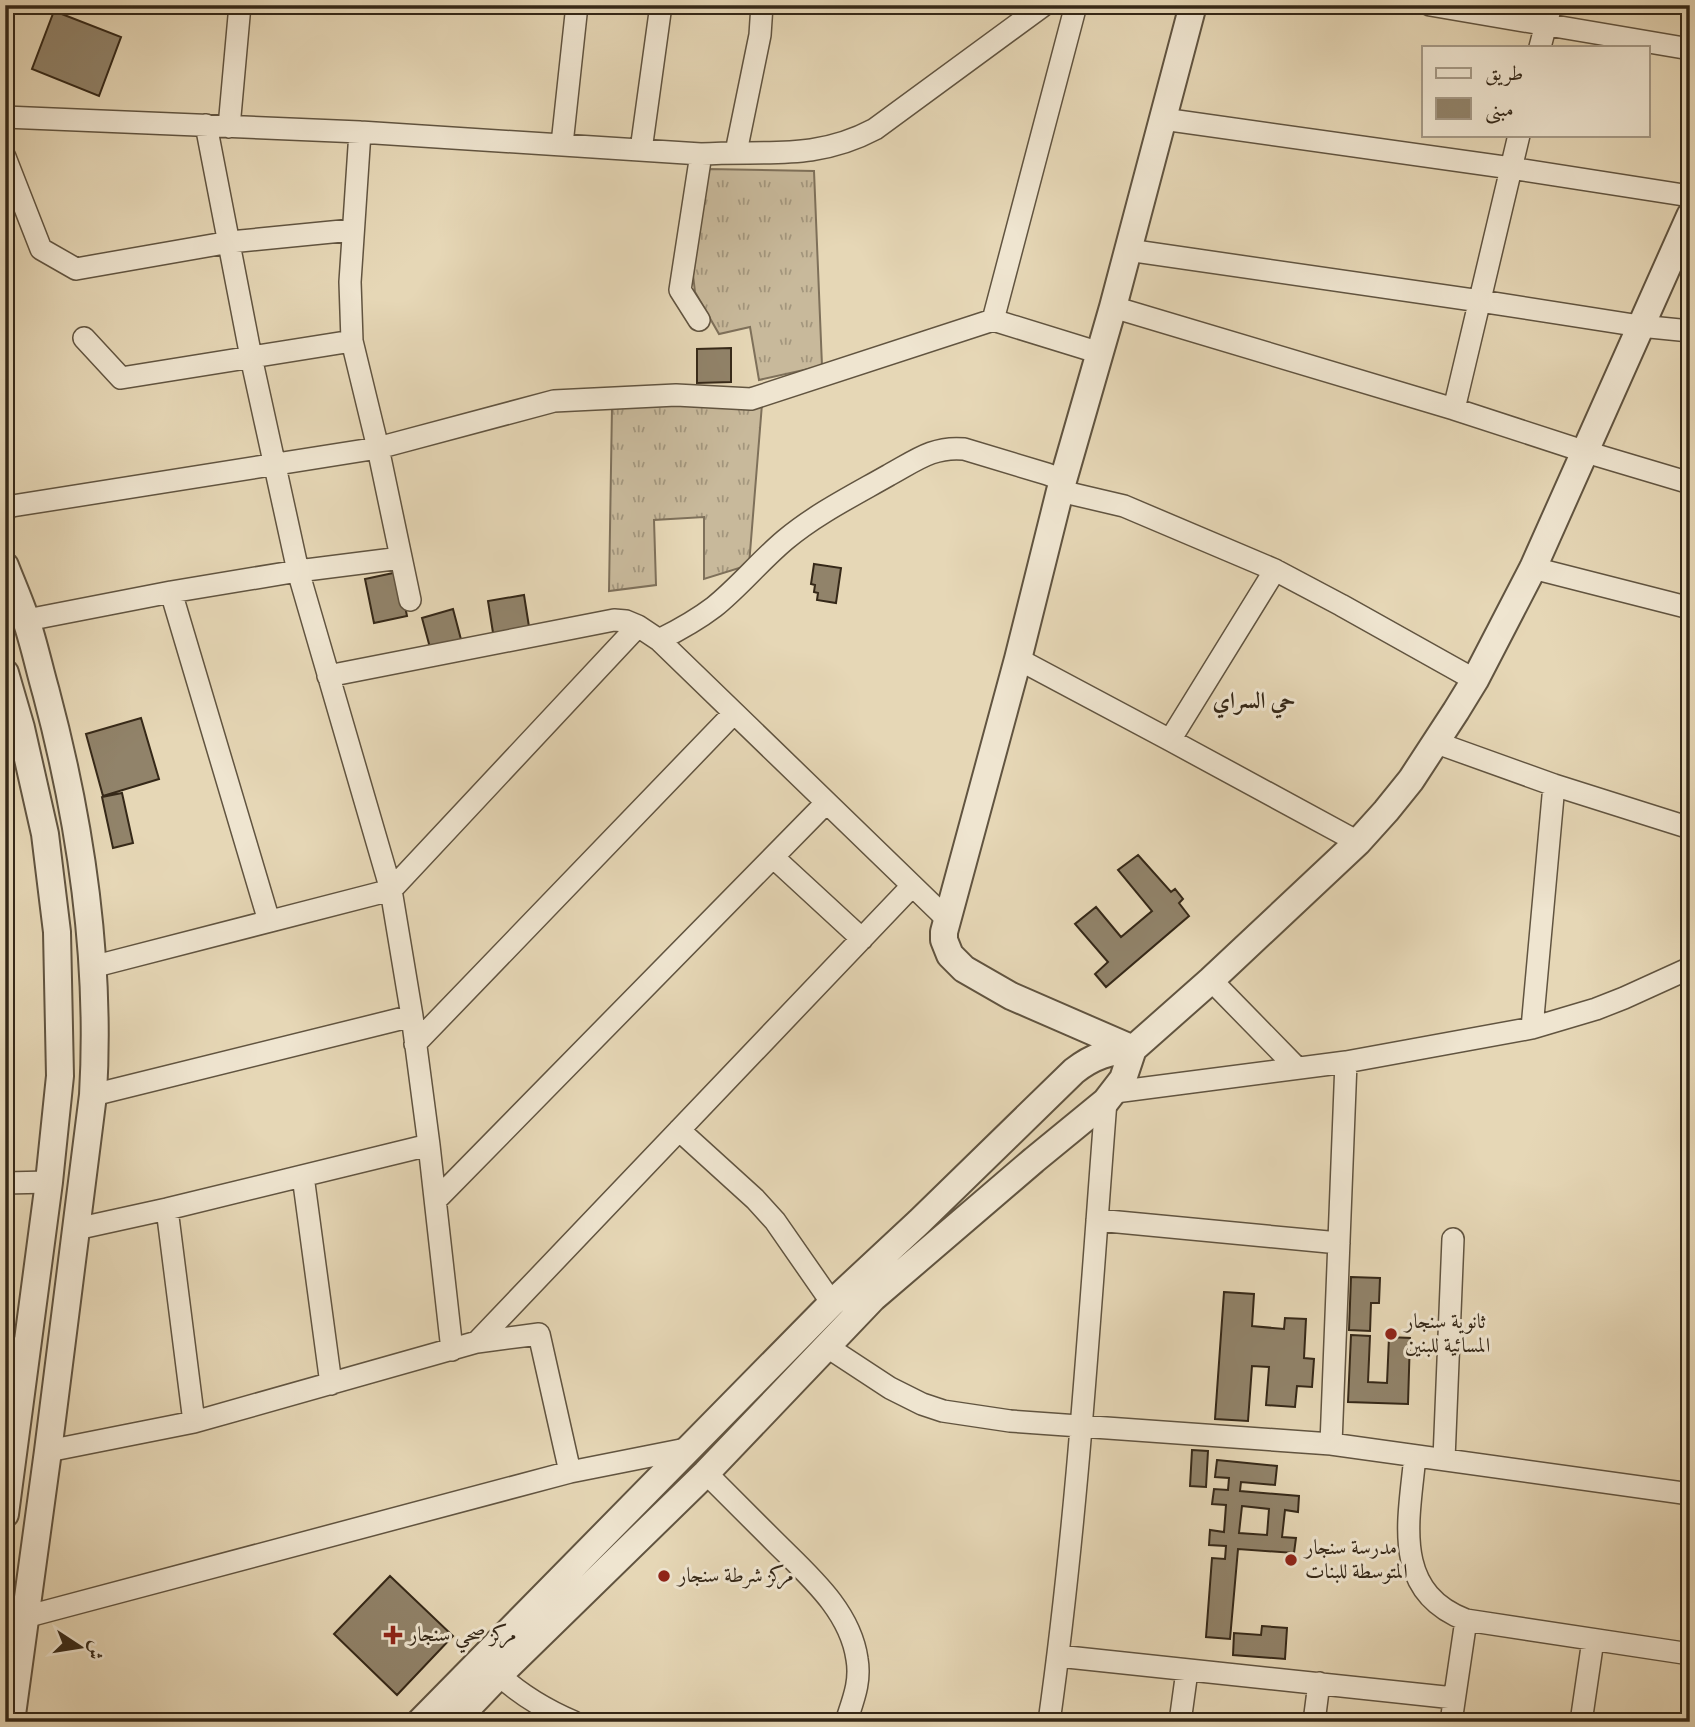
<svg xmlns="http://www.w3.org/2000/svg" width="1695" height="1727" font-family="'IM FELL DW Pica',Amiri,serif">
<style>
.grass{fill:url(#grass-tufts);stroke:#7e705a;stroke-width:2}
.building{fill:#91836a;stroke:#352818;stroke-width:2;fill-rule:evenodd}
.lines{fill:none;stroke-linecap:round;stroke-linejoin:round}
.minor-casing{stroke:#615440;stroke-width:24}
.tertiary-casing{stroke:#615440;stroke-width:30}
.minor{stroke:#efe5d0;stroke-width:21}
.tertiary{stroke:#efe5d0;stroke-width:26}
.poi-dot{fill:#8f2418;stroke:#efe5d0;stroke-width:2.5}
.labels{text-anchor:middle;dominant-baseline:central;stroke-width:6;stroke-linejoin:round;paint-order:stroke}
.poi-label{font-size:21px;fill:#352818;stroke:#efe5d0;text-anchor:start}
.neighbourhood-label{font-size:23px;font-weight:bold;fill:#352818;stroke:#efe5d0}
</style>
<defs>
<pattern id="grass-tufts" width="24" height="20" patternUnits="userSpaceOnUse" patternTransform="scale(1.75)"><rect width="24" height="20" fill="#c8b99b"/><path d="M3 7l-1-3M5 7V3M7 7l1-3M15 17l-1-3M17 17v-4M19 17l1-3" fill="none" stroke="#a3967d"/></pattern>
</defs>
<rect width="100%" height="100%" fill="#e6d7b6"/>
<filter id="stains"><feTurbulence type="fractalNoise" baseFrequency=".00286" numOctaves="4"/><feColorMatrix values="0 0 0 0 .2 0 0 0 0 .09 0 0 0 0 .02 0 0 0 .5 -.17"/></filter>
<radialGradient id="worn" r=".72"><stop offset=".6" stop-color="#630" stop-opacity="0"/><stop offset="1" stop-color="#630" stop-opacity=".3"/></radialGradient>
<path class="grass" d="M708,169L814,171L822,366L759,380L750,327L719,334L695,292L693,275Z
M762,404L749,565L704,579V517L654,520L656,585L609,591L612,407Z"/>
<path class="building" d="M54,11L121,37L99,96L32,69Z
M731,348V382L697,383V349Z
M814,564L841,568L836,603L817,600L818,593L814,592L815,585L811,584Z
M398,572L407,616L374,623L365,579Z
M524,595L530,633L494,639L488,601Z
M453,609L463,647L432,655L422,618Z
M141,718L159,779L103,796L86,734Z
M122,793L133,843L113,848L102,797Z
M1138,855L1171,892L1175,889L1183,899L1179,903L1189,916L1106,987L1095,974L1108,962L1075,924L1096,907L1121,937L1152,911L1118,870Z
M1351,1277L1380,1278L1379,1303H1371L1370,1331L1349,1330Z
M1224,1292L1254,1294L1252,1326L1284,1329L1285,1318L1306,1319L1304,1358L1314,1359L1312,1387L1297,1386L1295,1407L1266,1405L1269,1367L1252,1366L1248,1421L1215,1419Z
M1351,1335L1370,1336L1368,1382L1387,1383L1389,1337L1410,1338L1408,1404L1348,1402Z
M1192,1450L1208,1451L1206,1487L1190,1486Z
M1217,1460L1277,1466L1275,1485L1241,1482L1240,1491L1299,1496L1298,1512L1285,1510L1282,1537L1296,1538L1294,1553L1238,1549L1230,1639L1206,1637L1212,1558L1225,1559L1226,1546L1209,1545L1210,1530L1224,1532L1226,1505L1212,1504L1214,1489L1228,1490L1229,1478L1215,1477ZM1242,1506L1269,1509L1267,1535L1239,1533Z
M390,1576L453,1636L397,1695L334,1634Z
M1262,1626L1287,1628L1285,1659L1233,1655L1234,1633L1261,1635Z"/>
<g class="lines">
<g class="minor-casing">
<path id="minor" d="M1430,5L1690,49
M1540,47L1551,5
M5,117L360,132L701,154C766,150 815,161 875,129L1044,5
M1163,119L1511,168L1690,196
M206,125L251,357L298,571L391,890L412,1016L429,1145L452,1350
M229,127L240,5
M360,132L350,282L352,341L378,448L410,600
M562,144L577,5
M641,150L661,5
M736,152L760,35L762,5
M5,157L41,249L76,269L230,242L352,230
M1128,250L1480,301L1640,326L1690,331
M1113,307L1454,409L1586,452L1690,483
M699,320L680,290L701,154
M993,320L1076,5
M84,338L121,378L352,341
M1454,409L1519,135
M1060,491L1124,506L1275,570L1341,605L1475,680
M5,510L12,506L378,448L554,401L676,395L751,399L993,320L1100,353
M1533,568L1690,608
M171,592L269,921
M27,620L171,592L298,571L401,558
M659,640C679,630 697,620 714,607C739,587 760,561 785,540C816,514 854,495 889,475C915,461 933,446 964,449L1047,474L1063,480
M1018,659L1170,740L1358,842
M328,676L614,620L626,621L638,626
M1170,740L1275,570
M1437,743L1554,785L1690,828
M773,857L862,939
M92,967L391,890L638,626L659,640L947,919
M1211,980L1297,1068
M1532,1028L1554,785
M415,1044L734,713
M1115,1092L1346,1062L1532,1028L1596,1009L1624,998L1690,968
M93,1095L412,1016
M679,1130L755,1199L775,1221L832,1303
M303,1176L331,1384
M5,1183L49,1182
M436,1200L826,803
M167,1209L194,1422
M1097,1220L1339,1243
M76,1229L167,1209L429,1145
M477,1342L912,886
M826,1346L890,1388L922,1404L943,1411L1010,1421L1331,1444L1690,1494
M5,1348H27
M1331,1444L1346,1062
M48,1451L194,1422L477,1342L539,1334L570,1472
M1415,1456C1409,1520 1391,1591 1466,1620L1690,1654
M1444,1459L1453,1239
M706,1473C729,1496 752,1519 775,1542C808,1575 850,1610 857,1659C861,1682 853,1700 846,1722
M25,1617L570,1472L691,1448
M1058,1656L1454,1698
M499,1675C522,1696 546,1710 574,1722
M1049,1722C1078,1516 1090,1308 1106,1101
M1180,1722L1187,1671
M1314,1722L1319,1683
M1451,1722L1466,1620
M1581,1722L1593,1640"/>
</g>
<g class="tertiary-casing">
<path id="tertiary" d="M5,566C12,584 20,602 26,620C34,643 39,668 46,692C81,823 101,959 93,1095L48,1451L11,1722
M5,673L21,728L45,834L57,932L60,1076L49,1182L5,1514
M1133,1049L1011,996L964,969L950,955L944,940V932L1018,659L1060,491L1113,307L1193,5
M420,1722L832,1303L919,1222L1074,1071C1093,1056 1110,1051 1133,1049
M454,1722L499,1675L706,1473L873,1298L1034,1160L1106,1101L1123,1079L1133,1049L1211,980L1358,842L1386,811L1411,780L1456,711L1475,680L1533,568L1690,216"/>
</g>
<use href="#minor" class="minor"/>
<use href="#tertiary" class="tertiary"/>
</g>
<g class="poi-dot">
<circle cx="1391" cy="1334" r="7"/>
<circle cx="1291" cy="1560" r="7"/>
<circle cx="664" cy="1576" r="7"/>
<path d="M389.5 1624.5h7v7h7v7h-7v7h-7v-7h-7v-7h7z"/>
</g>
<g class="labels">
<g class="poi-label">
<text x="1405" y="1322">ثانوية سنجار<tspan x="1405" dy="24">المسائية للبنين</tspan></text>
<text x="1305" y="1548">مدرسة سنجار<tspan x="1305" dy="24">المتوسطة للبنات</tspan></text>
<text x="678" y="1576">مركز شرطة سنجار</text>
<text x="409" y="1635">مركز صحي سنجار</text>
</g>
<g class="neighbourhood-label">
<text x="1254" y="701">حي السراي</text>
</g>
</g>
<rect width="1695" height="1727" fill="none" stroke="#e6d7b6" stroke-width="28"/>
<rect x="7" y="7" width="1681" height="1713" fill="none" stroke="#352818" stroke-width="3.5"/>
<rect x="14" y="14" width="1667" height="1699" fill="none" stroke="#352818" stroke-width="2"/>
<rect x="1422" y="46" width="228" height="91" fill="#efe5d0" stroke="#a59986" stroke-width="2"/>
<rect x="1436" y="68" width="35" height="10" fill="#efe5d0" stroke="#a59986" stroke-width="2"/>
<text x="1485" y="80" font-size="21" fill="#352818">طريق</text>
<rect x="1436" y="98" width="35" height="21" fill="#91836a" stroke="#a59986" stroke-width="2"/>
<text x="1485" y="116" font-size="21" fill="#352818">مبنى</text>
<g transform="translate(80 1647) rotate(102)" stroke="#efe5d0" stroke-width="5" paint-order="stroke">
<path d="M0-5L12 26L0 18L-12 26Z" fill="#352818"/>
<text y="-10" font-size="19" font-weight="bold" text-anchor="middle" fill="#352818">ش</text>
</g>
<rect width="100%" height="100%" filter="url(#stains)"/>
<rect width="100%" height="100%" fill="url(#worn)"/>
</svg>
